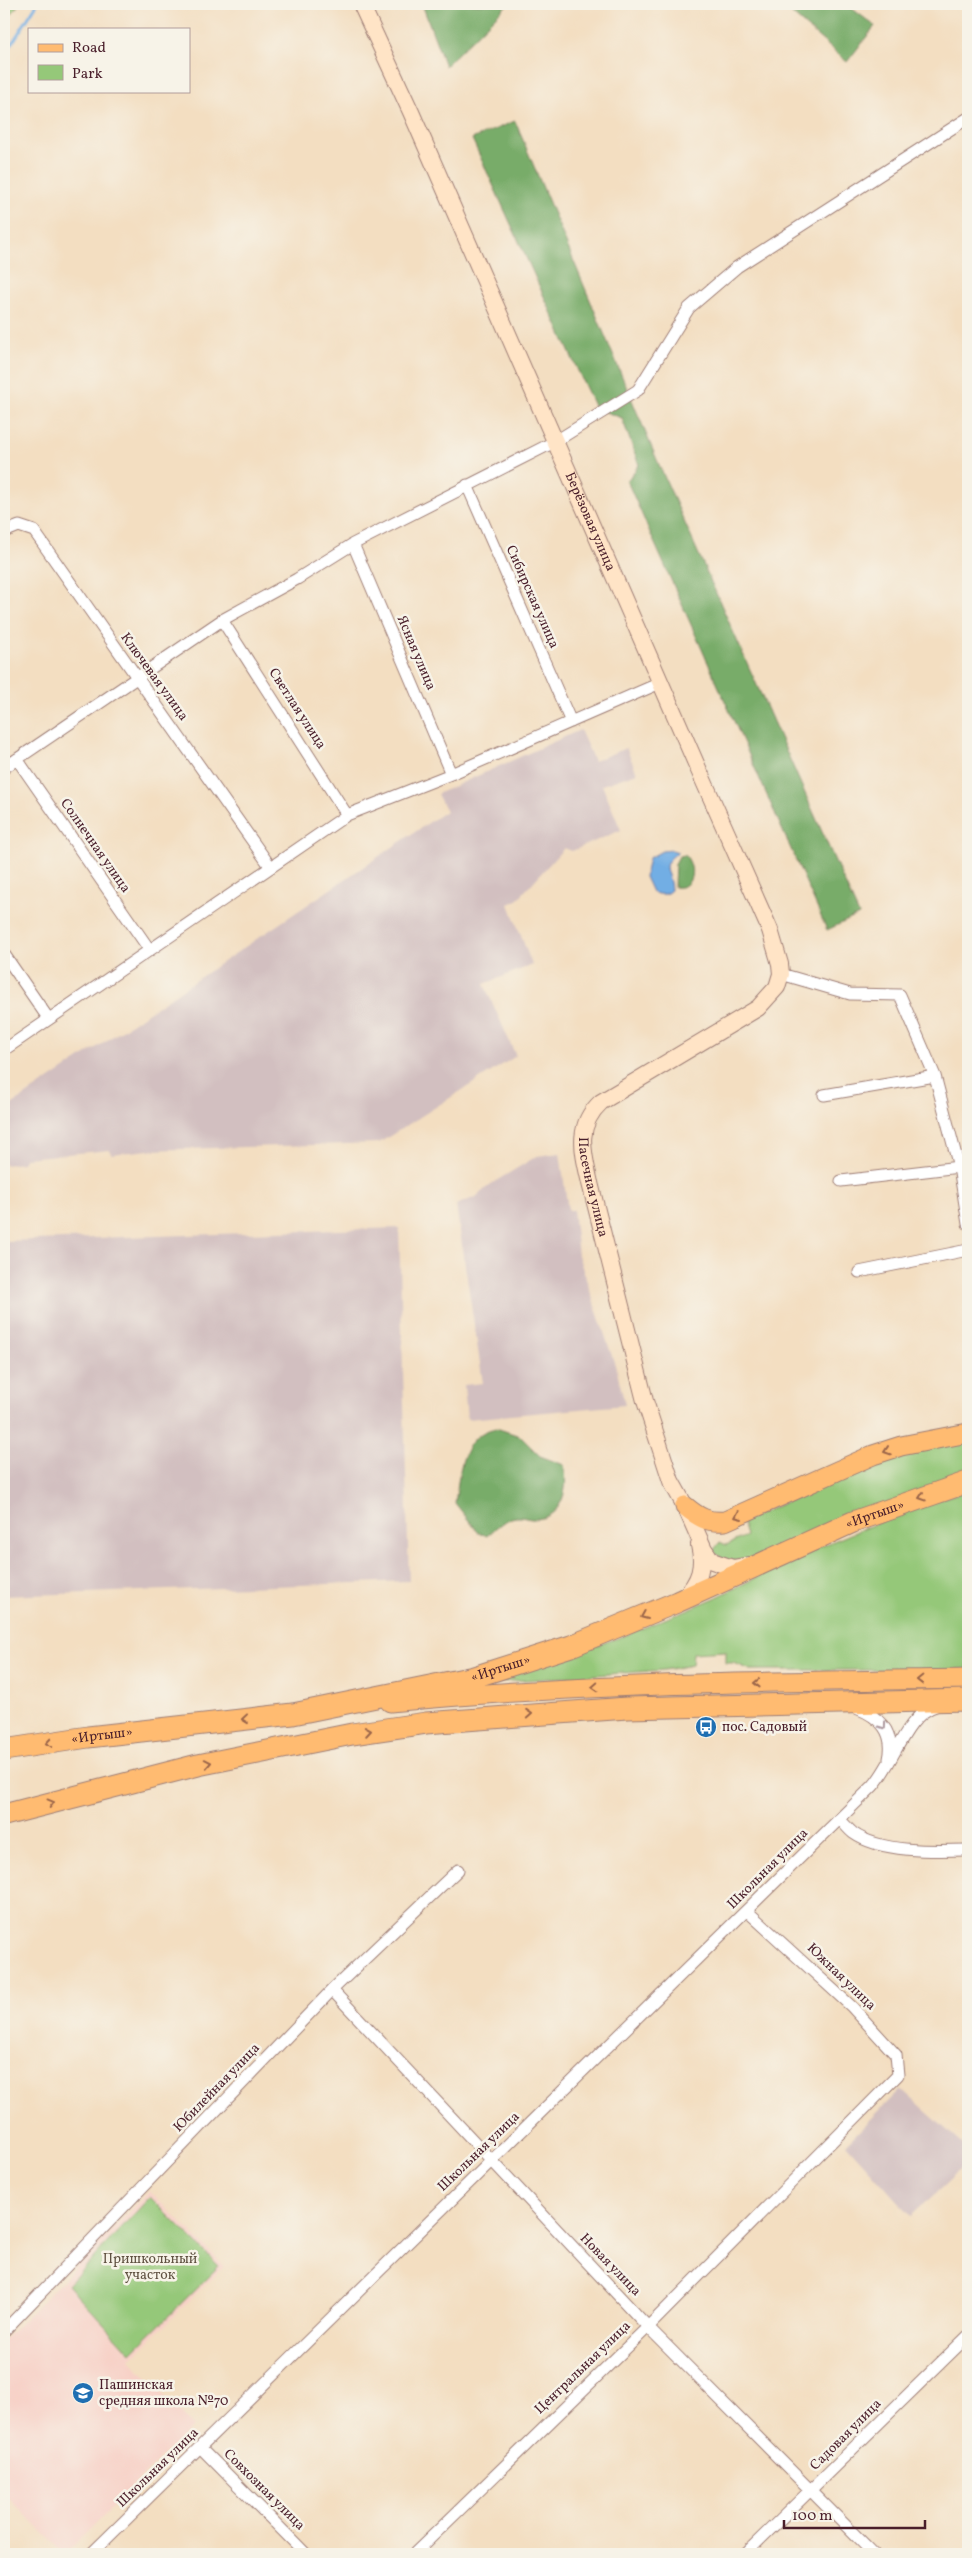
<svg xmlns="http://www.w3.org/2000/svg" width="972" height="2558" font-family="Vollkorn,serif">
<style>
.built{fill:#f7d1c7}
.industrial{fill:#d2bfc0}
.green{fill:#95c879;stroke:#707452}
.forest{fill:#78ac69;stroke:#61664a}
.water{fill:#72aee4;stroke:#5e6688}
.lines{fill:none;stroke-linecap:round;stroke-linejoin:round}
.stream{stroke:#72aee4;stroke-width:3}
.street-casing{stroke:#9e7e76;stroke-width:13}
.secondary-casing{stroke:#9e7e76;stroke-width:18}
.primary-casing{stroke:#9e7e76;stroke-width:21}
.highway-casing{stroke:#9e7e76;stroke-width:23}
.street{stroke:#fff;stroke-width:11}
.secondary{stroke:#ffe4c6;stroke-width:16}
.primary{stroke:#ffbb71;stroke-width:19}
.highway{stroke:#ffbb71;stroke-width:21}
.oneway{stroke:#9b654a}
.oneway2{stroke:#ae9aa0}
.labels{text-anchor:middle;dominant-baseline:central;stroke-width:5;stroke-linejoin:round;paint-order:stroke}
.street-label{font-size:14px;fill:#4a1f2b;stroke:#f7f3e8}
.poi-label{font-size:14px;fill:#4a1f2b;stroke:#f7f3e8;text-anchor:start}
.park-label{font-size:14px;fill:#605242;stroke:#f7f3e8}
</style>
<rect width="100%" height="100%" fill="#f7f3e8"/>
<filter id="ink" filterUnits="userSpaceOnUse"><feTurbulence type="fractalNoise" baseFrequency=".02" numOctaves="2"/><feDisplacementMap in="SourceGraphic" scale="10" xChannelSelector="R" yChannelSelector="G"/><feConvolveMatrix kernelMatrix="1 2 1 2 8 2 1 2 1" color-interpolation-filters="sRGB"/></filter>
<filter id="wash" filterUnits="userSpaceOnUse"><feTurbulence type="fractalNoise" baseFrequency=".0096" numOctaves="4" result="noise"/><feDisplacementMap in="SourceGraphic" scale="20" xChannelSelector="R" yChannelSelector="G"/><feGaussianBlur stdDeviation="1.12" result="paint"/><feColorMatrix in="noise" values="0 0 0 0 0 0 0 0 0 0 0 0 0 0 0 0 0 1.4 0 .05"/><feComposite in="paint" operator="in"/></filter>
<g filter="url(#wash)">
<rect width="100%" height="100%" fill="#f3dec1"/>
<path class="built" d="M150,2191L224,2266L130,2360L193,2426L65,2554L4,2494V2340Z"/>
<path class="industrial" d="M580,730L594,761L626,748L637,773L602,785L621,830L572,851L564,848L516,901L509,904L532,965L484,984L516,1056L379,1143L149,1150L111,1154L110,1150L25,1158L22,1163L4,1165V1110L446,811L437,794Z
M560,1153L568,1210H573L578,1255L617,1371L625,1405L467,1419L464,1385L483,1383L456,1205L476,1197L491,1184L537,1156Z
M399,1228L409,1581L4,1596V1241Z
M901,2089L968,2149V2163L911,2216L846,2144Z"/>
<path class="green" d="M4,4H19L4,24Z
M968,1439V1476L744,1561H727L713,1551L720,1542L726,1545L746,1536L742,1522L876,1461Z
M968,1490V1670H751L734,1663H726V1651L693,1653L692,1665L664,1670L485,1683L624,1636L715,1598L812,1550L918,1506Z
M150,2197L219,2266L131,2353L68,2285Z"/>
<path class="forest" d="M422,4H508L445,66Z
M784,4H846L875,26L847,62L793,15Z
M515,121L660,467L859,915L827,930L627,481L639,465L622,418L595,408L472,139Z
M685,855C696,867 694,890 674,887L675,864L679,856Z
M496,1428L520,1436L540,1456L564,1465C569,1488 563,1517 536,1519C529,1520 523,1516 516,1517C505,1518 495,1529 487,1536L478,1532L455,1503C460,1473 460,1435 496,1428Z"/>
<path class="water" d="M672,850L678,852C657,868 670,869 671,890C665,896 659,895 652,892L645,877L649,858L662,851Z"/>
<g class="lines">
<path class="stream" d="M4,56L37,4"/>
</g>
</g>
<g filter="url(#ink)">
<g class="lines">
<g class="street-casing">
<path id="street" d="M467,485L571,722
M4,532L19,526L34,531L270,866
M353,544L451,774
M222,620L347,815
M17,759L149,949
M4,768L222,620L297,579L353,544L556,441L638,390L689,308L737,267L968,118
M4,954L48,1018
M781,974L850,994L900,995L935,1076L959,1167L968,1224
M4,1050L347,815L451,774L660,683
M824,1095L935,1076
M841,1181L959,1167
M859,1272L968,1250
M856,1708C880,1717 895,1732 889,1759
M839,1819C844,1823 848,1829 853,1833C881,1853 935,1851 968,1850
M332,1990L648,2327L874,2554
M4,2331L332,1990L458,1870
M200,2447L306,2554
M91,2554L873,1786C894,1763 906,1714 936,1706
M414,2554L648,2327L898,2075L896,2055L852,2007L747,1911
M745,2554L968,2336"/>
</g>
<g class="secondary-casing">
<g id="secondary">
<path id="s1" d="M361,4L411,112L701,775L770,930L780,964L781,974L777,987L758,1008L601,1102C575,1126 583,1152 590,1183L645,1401L671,1481L685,1506L704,1549L712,1561L733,1568L749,1565"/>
<path d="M684,1597C700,1581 704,1566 699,1545"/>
</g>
</g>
<g class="primary-casing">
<path id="primary" d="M685,1506C698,1517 708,1523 725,1521L873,1455L901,1446L968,1433
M390,1702C582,1683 775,1682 968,1679"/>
</g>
<g class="highway-casing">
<g id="highway">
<path id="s2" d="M4,1750L88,1737L293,1714L474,1677L571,1646L677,1602L853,1522L968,1482"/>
<path d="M4,1815L198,1765L352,1734L426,1723L627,1708L968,1700"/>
</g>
</g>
<use href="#street" class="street"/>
<use href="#secondary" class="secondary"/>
<use href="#primary" class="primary"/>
<use href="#highway" class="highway"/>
</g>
<defs><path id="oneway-chevron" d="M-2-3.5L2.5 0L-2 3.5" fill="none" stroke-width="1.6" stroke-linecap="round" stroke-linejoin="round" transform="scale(1.25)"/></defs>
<g class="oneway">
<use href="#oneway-chevron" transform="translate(887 1451) rotate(162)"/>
<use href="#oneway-chevron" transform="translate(922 1497) rotate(162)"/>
<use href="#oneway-chevron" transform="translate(738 1516) rotate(157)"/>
<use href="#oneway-chevron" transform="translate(644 1616) rotate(157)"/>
<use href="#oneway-chevron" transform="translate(920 1680) rotate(179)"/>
<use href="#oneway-chevron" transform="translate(757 1683) rotate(179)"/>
<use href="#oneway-chevron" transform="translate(595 1687) rotate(177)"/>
<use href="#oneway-chevron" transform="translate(529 1714) rotate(-4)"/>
<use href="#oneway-chevron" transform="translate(245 1719) rotate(174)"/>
<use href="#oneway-chevron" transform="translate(368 1731) rotate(-9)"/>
<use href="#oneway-chevron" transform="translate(49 1743) rotate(171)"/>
<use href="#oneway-chevron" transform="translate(208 1763) rotate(-11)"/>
<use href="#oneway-chevron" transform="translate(51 1803) rotate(-15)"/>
</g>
<use class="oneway2" href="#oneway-chevron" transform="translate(883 1726) rotate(54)"/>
</g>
<defs>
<g id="bus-disc" transform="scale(1.125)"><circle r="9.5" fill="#1f6fb2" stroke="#f7f3e8"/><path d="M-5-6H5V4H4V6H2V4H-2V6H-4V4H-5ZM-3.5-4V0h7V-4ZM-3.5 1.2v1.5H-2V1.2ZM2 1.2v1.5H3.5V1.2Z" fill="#fff"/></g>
<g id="school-disc" transform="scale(1.125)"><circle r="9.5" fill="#1f6fb2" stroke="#f7f3e8"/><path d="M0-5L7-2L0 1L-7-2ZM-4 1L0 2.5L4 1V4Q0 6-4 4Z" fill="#fff"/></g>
</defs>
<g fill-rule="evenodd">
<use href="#bus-disc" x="706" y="1727"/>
<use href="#school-disc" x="83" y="2393"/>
</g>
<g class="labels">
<g class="street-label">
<text stroke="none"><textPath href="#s1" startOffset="566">Берёзовая улица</textPath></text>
<text transform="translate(532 597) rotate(66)">Сибирская улица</text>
<text transform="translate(416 653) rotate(67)">Ясная улица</text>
<text transform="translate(154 677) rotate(54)">Ключевая улица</text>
<text transform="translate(297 709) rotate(57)">Светлая улица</text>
<text transform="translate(95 846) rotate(55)">Солнечная улица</text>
<text stroke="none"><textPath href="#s1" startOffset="1374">Пасечная улица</textPath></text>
<text stroke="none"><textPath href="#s2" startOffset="909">«Иртыш»</textPath></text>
<text stroke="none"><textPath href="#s2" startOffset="504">«Иртыш»</textPath></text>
<text stroke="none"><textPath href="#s2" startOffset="99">«Иртыш»</textPath></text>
<text transform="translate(768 1869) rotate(-45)">Школьная улица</text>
<text transform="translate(841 1977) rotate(44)">Южная улица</text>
<text transform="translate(217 2088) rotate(-46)">Юбилейная улица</text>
<text transform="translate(479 2152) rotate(-44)">Школьная улица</text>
<text transform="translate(610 2265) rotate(46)">Новая улица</text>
<text transform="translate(583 2368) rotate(-44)">Центральная улица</text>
<text transform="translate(846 2435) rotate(-45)">Садовая улица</text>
<text transform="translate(158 2468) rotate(-44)">Школьная улица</text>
<text transform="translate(264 2490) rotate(45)">Совхозная улица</text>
</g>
<g class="poi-label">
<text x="722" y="1727">пос. Садовый</text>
<text x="99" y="2385">Пашинская<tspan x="99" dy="16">средняя школа №70</tspan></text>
</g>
<g class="park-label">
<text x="150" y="2259">Пришкольный<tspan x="150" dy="16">участок</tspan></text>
</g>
</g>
<rect width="972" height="2558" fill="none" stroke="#f7f3e8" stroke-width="20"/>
<rect x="28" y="28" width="162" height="65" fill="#f7f3e8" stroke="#b29e9c"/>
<rect x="38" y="44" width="25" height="8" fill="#ffbb71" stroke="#b29e9c"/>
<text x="72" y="52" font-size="15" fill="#4a1f2b">Road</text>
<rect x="38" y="65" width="25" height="15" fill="#95c879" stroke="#b29e9c"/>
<text x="72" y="78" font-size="15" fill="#4a1f2b">Park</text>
<path d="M784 2520v8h141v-8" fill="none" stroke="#4a1f2b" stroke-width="2.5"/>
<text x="792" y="2520" font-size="15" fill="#4a1f2b" stroke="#f7f3e8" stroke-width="4" paint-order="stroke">100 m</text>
</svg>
